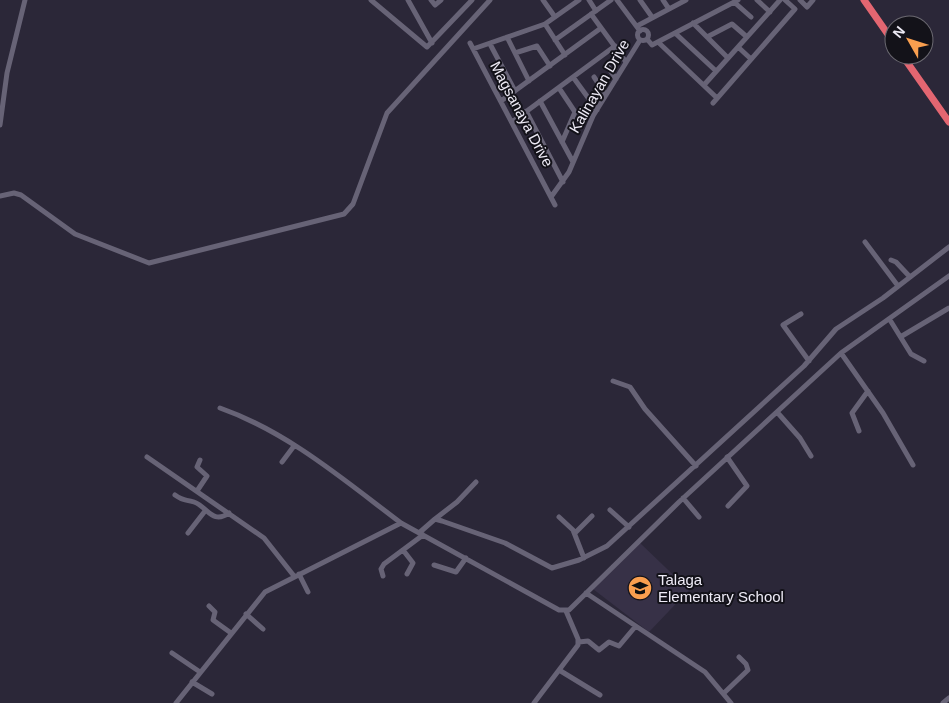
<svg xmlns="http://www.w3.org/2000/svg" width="949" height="703" font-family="Helvetica,sans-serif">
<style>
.built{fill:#373147}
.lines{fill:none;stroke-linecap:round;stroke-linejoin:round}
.minor{stroke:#676376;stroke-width:5}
.highway{stroke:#e36671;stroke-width:7}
.labels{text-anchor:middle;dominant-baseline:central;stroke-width:4;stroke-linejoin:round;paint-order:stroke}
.street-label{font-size:15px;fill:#eeebf6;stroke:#131219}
.poi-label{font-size:15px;fill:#eeebf6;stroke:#131219;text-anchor:start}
</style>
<rect width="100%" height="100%" fill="#2b2738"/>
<path class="built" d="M639,542L689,590L649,632L593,589Z"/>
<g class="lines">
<path class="minor" d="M371,0L427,47L472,0
M408,0L432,43
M431,0L435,5L441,0
M543,0L555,17
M589,0L596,11
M617,0L640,31
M640,0L652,17
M663,0L669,9
M757,0L770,12
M800,0L807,7L813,0
M734,2L751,17
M591,14L626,62
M693,23L728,58
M545,24L565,55
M637,26L686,0
M637.5 35a5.5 5.5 0 1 1 11 0a5.5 5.5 0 1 1-11 0Z
M675,33L716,71
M507,37L529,81
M707,37L732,24L747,37
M647,39L652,45L738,0
M555,40L611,0
M658,42L717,98
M470,43L555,205
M490,44L515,91
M738,47L751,59
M473,49L545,24L579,0
M515,53L537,46L550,66
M608,67L616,79
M573,77L597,110
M594,77L606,95
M704,85L780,0
M559,88L575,112L562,142
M501,101L601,28
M540,101L573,162
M713,103L795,9L785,0
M526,111L563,182
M512,122L615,46
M0,125L7,73L25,0
M0,196L14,193L21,195L75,234L149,263L344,214L353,204L387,113L490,0
M551,197L569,172L593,116L640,40
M865,242L898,286
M891,260L896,262L910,277
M801,314L783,325L809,361
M890,320L911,354L924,361
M902,336L949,308
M841,353L883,413L913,465
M613,381L630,387L645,409L696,466
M220,408C288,432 344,480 401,523
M777,412L800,438L811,456
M859,431L852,413L868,391
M147,457L264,538L294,576
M727,457L747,486L728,506
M282,462L294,446
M197,491L207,476L197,467L200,460
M175,495C185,502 185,499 194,502C208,507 212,525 229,513
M683,498L699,517
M610,510L629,527
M559,517L573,530L584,558
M435,519L457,502L476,482
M188,533L205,511
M419,533L435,519L442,521L505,543L552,568L579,560L607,546L804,366L836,329L883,298L949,247
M575,533L592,516
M403,550L413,563L407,574
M434,565L456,572L466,558
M299,574L308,592
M383,576L381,569L384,564L423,535
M586,593L705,672L731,703
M209,606L215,612L213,620L231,633
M246,614L263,629
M579,642L588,641L599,650L609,642L619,646L635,627
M172,653L200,672
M559,670L600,695
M192,682L212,694
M724,693L748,670L746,664L739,657
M176,703L265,592L401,523L559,610H569L679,502L841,353L949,276
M534,703L578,645V639L566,611
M943,703L949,698"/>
<path class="highway" d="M864,0L894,43
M902,55L949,122"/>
</g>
<defs>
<g id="school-disc" transform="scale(1.25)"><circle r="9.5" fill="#fa9f4f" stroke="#131219"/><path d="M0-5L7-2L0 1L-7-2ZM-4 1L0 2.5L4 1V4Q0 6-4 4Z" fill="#111"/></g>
</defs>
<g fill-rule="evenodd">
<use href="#school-disc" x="640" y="588"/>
</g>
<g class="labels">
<g class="street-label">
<text transform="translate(599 86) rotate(-60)">Kalinayan Drive</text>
<text transform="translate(522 114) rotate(62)">Magsanaya Drive</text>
</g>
<g class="poi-label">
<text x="658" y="579">Talaga<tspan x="658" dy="17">Elementary School</tspan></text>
</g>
</g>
<g transform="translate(909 40) rotate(309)"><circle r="24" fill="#131219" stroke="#6b6971"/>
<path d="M0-4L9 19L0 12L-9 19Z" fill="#fa9f4f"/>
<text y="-8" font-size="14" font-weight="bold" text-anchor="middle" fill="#eeebf6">N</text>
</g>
</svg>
